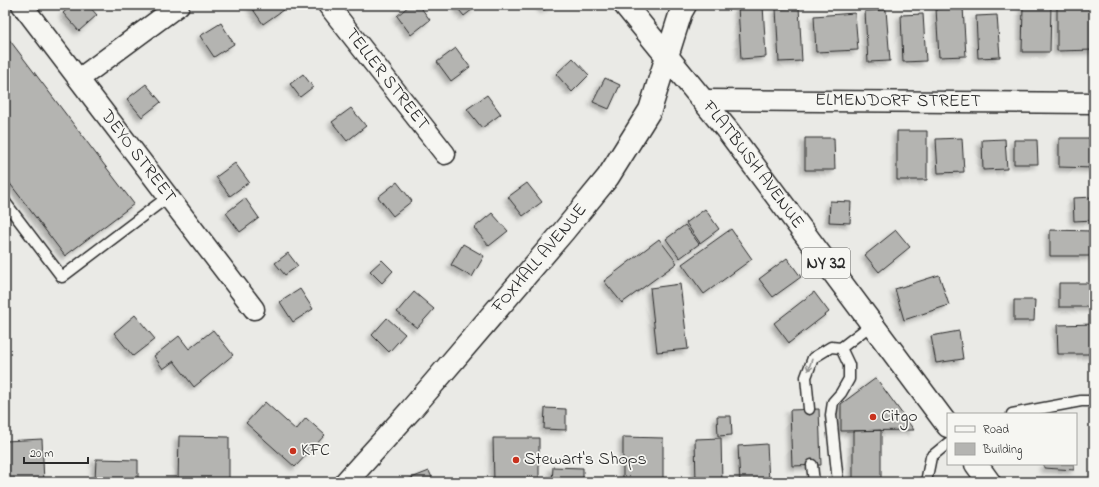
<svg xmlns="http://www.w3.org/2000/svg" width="1099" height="487" font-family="'Indie Flower',sans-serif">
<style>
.building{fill:#b4b4b1;stroke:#2b2b2b;filter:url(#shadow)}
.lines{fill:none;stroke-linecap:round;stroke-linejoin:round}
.service-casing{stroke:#2b2b2b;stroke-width:13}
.minor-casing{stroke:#2b2b2b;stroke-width:23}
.tertiary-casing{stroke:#2b2b2b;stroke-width:25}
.primary-casing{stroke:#2b2b2b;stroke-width:25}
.service{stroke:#f6f6f2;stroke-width:10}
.minor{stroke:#f6f6f2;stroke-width:20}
.tertiary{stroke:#f6f6f2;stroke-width:22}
.primary{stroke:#f6f6f2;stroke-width:22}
.oneway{stroke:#90908e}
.poi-dot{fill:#c8321e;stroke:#f6f6f2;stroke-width:1.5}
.labels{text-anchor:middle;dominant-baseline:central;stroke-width:3.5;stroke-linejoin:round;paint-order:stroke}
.shield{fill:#f6f6f2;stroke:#686867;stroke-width:1}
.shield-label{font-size:17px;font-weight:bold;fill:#2b2b2b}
.street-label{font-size:18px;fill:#2b2b2b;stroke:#f6f6f2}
.poi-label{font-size:18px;fill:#2b2b2b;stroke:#f6f6f2;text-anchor:start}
</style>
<defs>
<filter id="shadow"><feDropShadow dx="-3.5" dy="3.5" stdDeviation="2" flood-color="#0004"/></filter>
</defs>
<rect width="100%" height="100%" fill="#eaeae6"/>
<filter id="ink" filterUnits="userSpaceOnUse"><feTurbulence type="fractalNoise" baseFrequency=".025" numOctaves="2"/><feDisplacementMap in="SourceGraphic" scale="8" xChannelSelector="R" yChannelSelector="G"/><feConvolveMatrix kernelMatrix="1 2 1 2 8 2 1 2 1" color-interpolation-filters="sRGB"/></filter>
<g filter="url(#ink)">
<path class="building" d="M72,5H88L97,15L79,31L63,13Z
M250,5H280L283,10L263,24Z
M410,5H419L430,20L411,35L397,16Z
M455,5H476L477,6L464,16Z
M539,5H551L544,10Z
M763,5L766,57L741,59L738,6Z
M1057,5H1094V50L1057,51Z
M1023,6H1051L1050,52H1022Z
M799,7L802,61L779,62L776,9Z
M963,7L966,56L939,57L936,9Z
M886,10L890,61L868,62L865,11Z
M855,13L858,50L816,52L814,16Z
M923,14L926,61L903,62L901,15Z
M997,15L1000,57L978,58L976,16Z
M221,23L234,44L214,57L200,36Z
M5,34L134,204L65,256L5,177Z
M456,48L470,67L451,81L437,62Z
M573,58L589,75L572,92L556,74Z
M303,74L313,87L300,97L290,84Z
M605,78L620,85L609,109L593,102Z
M146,84L161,102L142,117L127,99Z
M487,95L501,114L482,128L467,109Z
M351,108L366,126L347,141L332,122Z
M897,131H927V180H897Z
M805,138H834L835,170H805Z
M962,138L964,172L938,173L936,139Z
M1059,138H1094V168L1059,167Z
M1005,139L1007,169L983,170L982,140Z
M1014,140H1037L1038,164H1014Z
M235,163L249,182L230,196L216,177Z
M397,182L412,201L393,216L378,197Z
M527,183L542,202L523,216L508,197Z
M1094,197V220L1074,221L1073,198Z
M245,198L259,218L240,232L226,213Z
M830,201L851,202L850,223L829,222Z
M705,209L719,229L700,243L686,223Z
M492,213L508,231L489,246L474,228Z
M685,225L699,244L680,258L666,239Z
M731,229L752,259L704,294L682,264Z
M896,230L910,247L879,272L865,255Z
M1050,230L1092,231V256H1050Z
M659,239L677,263L622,303L604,281Z
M463,244L484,256L472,277L451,265Z
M288,253L298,266L285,275L275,263Z
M787,258L801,277L773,297L759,279Z
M382,260L393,271L382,283L370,271Z
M939,275L949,305L904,320L895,289Z
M1059,283H1094V307H1059Z
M680,284L688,349L657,352L650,288Z
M300,289L313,309L293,322L280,302Z
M414,292L434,309L417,328L397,312Z
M814,292L829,312L789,343L774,323Z
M1014,300H1035L1034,321H1014Z
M135,315L155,339L133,356L114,333Z
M387,318L405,334L389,352L372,335Z
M1094,324V354H1058L1057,325Z
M213,330L233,355L194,387L174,361L163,369L154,356L179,336L189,349Z
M959,331L963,359L936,363L931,336Z
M876,378L914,430L841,431V404Z
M265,402L296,430L306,418L325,435L295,467L246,423Z
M545,408L566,409V430L544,429Z
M819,409L821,465L792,466L790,410Z
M717,416H731L732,435L718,436Z
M881,430V482H853V431Z
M179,436L229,437V482H178Z
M623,437L663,438V482H623Z
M493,438H539V482H494Z
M721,438L722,482H696L695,439Z
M42,439L44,482H5V441Z
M767,444L769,482H740L738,446Z
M96,459L138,460V482H95Z
M1044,464H1074V470L1044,468Z
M553,467L583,468V482H552Z
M429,471L434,482H410L409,479Z"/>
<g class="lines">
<g class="service-casing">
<path id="service" d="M5,202L62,277L169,196
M809,409L806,377L813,358L831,347L841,348L872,324
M1012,414L1081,401H1094
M812,465L814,482
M838,482L831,415L833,402L841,393L849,379V365L841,348
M926,482L931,457L948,443"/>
</g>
<g class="minor-casing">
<g id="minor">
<path id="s1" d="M22,5L254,309"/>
<path id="s2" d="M328,5L445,154"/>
<path d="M79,79L179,5"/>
<path id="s3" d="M703,100L1094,103"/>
</g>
</g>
<g class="tertiary-casing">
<g id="tertiary">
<path id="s4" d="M346,482L410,411L563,232L608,177L650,110L681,12L685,5"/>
</g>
</g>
<g class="primary-casing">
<g id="primary">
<path id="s5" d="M625,5L728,131L948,426"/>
<path d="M976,464L989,482"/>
</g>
</g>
<use href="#service" class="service"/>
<use href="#minor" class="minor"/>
<use href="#tertiary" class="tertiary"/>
<use href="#primary" class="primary"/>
</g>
<defs><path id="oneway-shaft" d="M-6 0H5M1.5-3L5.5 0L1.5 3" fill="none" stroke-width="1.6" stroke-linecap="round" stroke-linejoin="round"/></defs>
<use class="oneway" href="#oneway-shaft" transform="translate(810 365) rotate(109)"/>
</g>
<g class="poi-dot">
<circle cx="873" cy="417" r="4"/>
<circle cx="293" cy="451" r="4"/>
<circle cx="516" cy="460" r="4"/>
</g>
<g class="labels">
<rect class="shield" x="802" y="248" width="48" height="30" rx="3"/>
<g class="shield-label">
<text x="826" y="263">NY 32</text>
</g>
<g class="street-label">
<text stroke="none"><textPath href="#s2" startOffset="95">TELLER STREET</textPath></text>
<text stroke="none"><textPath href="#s3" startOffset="195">ELMENDORF STREET</textPath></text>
<text stroke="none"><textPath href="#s1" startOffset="191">DEYO STREET</textPath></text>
<text stroke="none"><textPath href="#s5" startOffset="205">FLATBUSH AVENUE</textPath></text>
<text stroke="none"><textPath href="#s4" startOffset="296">FOXHALL AVENUE</textPath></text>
</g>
<g class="poi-label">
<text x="881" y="417">Citgo</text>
<text x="301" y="451">KFC</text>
<text x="524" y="460">Stewart's Shops</text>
</g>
</g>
<rect width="1099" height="487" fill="none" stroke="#f6f6f2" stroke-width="20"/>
<rect x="10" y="10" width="1079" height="467" fill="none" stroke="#2b2b2b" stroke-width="1.5" filter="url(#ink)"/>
<rect x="947" y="413" width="130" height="52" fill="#f6f6f2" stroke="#a5a5a2"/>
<rect x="955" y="426" width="20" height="6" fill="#f6f6f2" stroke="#a5a5a2"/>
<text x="983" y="433" font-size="12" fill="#2b2b2b">Road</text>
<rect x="955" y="443" width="20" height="12" fill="#b4b4b1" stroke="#a5a5a2"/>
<text x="983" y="453" font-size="12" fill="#2b2b2b">Building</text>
<path d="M24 457v6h64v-6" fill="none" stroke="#2b2b2b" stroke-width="2"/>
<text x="30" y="457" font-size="12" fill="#2b2b2b" stroke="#f6f6f2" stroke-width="3" paint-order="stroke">20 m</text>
</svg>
